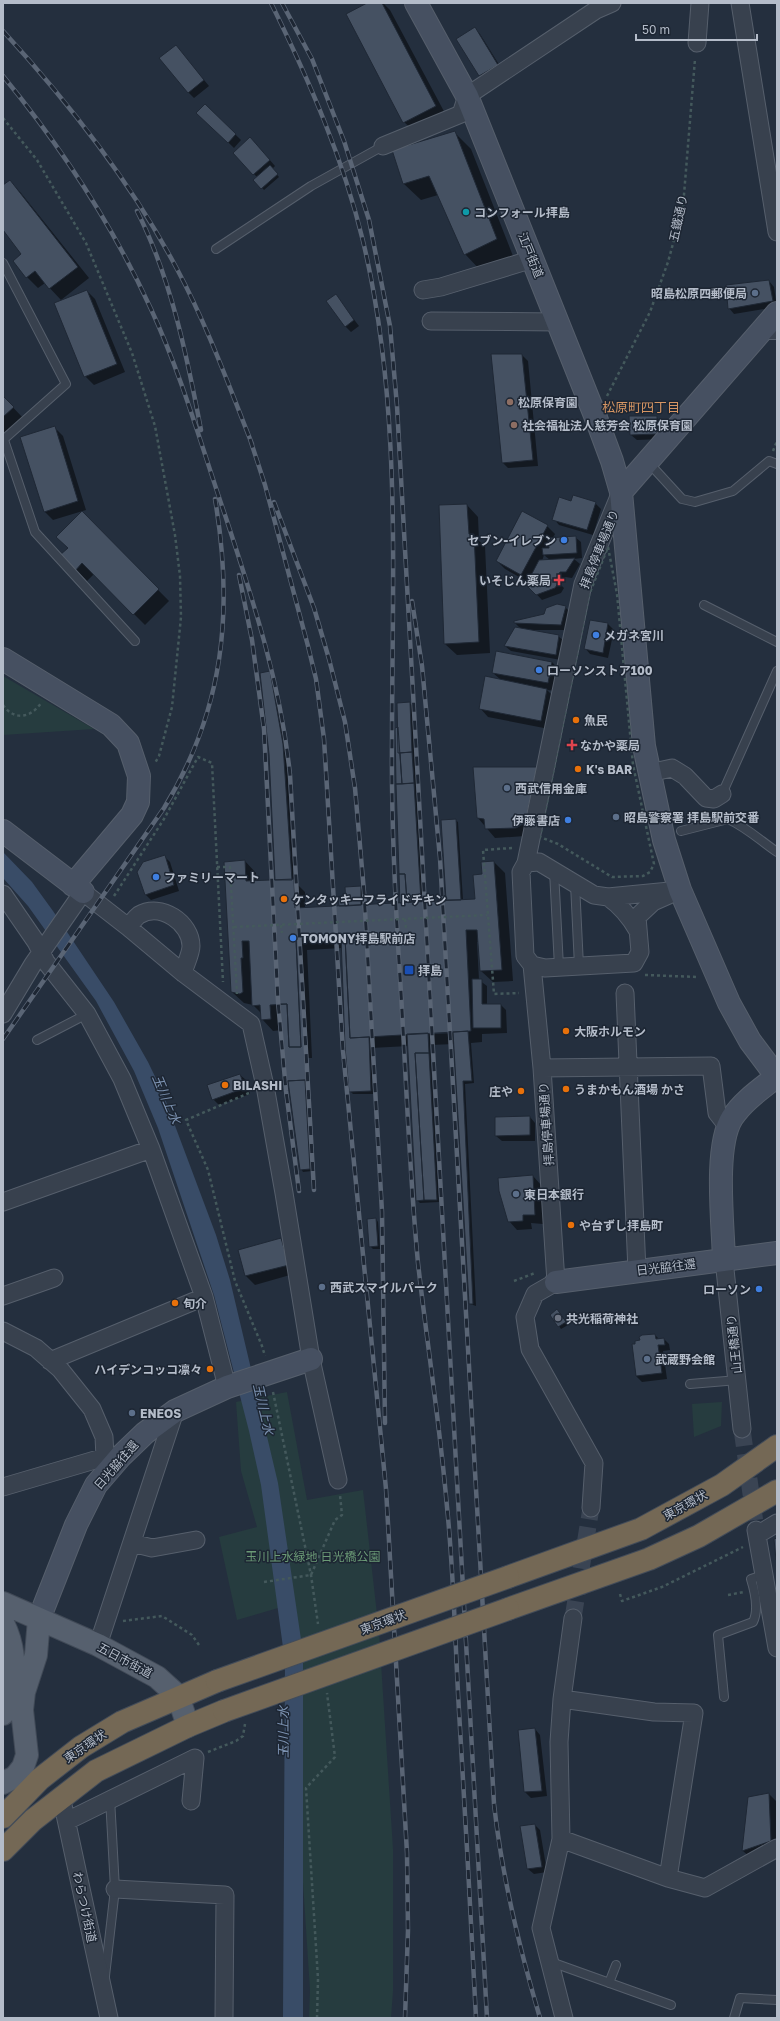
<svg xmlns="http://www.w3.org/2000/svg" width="780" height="2021" font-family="'Golos Text','Noto Sans JP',sans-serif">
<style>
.green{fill:#263c3f}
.water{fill:#394c67}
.shadow{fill:#0007;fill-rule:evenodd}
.building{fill:#455162;stroke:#1f2835}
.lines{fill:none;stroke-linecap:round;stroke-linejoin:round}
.street-tunnel{stroke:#3a4453;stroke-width:17;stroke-dasharray:17 8;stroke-linecap:butt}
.lane-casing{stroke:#565f6c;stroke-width:10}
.street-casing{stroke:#565f6c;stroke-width:19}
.secondary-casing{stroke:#565f6c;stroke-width:24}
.primary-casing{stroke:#414a57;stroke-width:24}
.highway-casing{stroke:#434c59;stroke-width:24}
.path{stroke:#44595c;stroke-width:2.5;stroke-dasharray:3 3;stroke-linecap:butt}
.lane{stroke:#38414e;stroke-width:8}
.street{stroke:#38414e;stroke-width:17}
.secondary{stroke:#465061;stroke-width:22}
.primary{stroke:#56606e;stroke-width:22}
.highway{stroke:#746855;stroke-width:22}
.rail-casing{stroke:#5a6575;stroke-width:4.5}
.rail{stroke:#1d2633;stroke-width:3;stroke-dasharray:9;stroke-linecap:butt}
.highway-bridge-casing{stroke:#434c59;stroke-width:24;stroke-linecap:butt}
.path-bridge{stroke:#44595c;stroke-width:2.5;stroke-dasharray:3 3;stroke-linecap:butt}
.highway-bridge{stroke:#746855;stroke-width:22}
.culture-dot{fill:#0f9aa8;stroke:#1d2633;stroke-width:1.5}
.service-dot{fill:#5c6f8a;stroke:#1d2633;stroke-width:1.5}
.education-dot{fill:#8d6e63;stroke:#1d2633;stroke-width:1.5}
.shop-dot{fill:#3f7fe0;stroke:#1d2633;stroke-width:1.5}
.health-dot{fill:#e0444e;stroke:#1d2633;stroke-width:1.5}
.food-dot{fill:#e8710a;stroke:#1d2633;stroke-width:1.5}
.transit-dot{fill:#1a4fb4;stroke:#1d2633;stroke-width:1.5}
.worship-dot{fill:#6b7280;stroke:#1d2633;stroke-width:1.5}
.labels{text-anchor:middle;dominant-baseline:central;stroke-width:3;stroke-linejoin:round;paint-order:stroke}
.poi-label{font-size:12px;font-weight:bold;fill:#b4bcc9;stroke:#1d2633;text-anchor:start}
.street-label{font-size:12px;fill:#b4bcc9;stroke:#1d2633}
.park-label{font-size:12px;fill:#6b9a76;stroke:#1d2633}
.neighbourhood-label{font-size:13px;fill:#d59563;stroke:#1d2633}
.water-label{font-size:13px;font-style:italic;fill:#7c92b1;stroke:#1d2633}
</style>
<rect width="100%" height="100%" fill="#242f3e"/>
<path class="green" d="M3,676L94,729L3,735Z
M287,1392L307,1500L363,1490L379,1632L393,1849V1991L391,2018H309L310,1990L285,1606L237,1620L219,1537L257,1527L241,1471L236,1402Z
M722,1402L721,1426L694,1437L692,1404Z"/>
<path class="water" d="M3,852L32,882L53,911L114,1002L148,1062L162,1091L216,1235L230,1280L278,1483L303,1653V2018H283L285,1662L261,1485L249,1431L214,1295L158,1128L134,1071L96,1001L28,906L3,878Z"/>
<path class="shadow" d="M370,3H383L390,10L447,117L416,133L404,122Z
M475,29L480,34L503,71L486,81L480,75L458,39Z
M181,52L209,86L194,98L188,92Z
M205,105L241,140L234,148L198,113Z
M454,132L471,149L513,256L481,271L465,254L438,195L421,200L404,184L394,151Z
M256,144L275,166L272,169L279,177L264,190L255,180L257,177L254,174Z
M10,181L21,193L89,278L61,300L45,283L38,288L27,277L23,254L3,229V186Z
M769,281L774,287L777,307L734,314L729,308Z
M87,291L95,299L125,372L94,385L85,376Z
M336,296L359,326L351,332L345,326Z
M522,355L528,361L538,466L508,468L503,463Z
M3,397L24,419L3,439Z
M656,417L662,423V439L637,440L631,435Z
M55,428L63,436L86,510L53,520L45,512Z
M595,503L601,509L593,535L559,525L554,519Z
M467,505L478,517L479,541L485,546L490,653L457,655L445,644Z
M82,513L169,601L145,625L94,574L87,581L62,555L69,548Z
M547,526L555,534L553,538L575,537L581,542L582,558L574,559L580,564L572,578L565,577L561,585L564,588L561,593L542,600L527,584L528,582L505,569L497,561ZM544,555L550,560L542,561Z
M565,607L571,613L566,630H525L558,636L564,641L561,660L511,651L505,646L521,629L515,623Z
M590,621L608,624L614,630L608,658L590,654L585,648Z
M552,662L560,671L557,691L547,690L555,698L549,729L488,717L480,708L501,680L493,673Z
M269,672L272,675L286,748L294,881L305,892V909L340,907L360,887L363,890V905L401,903L399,728L409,703L412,705L423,902L447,901L443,821L455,820L458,822L463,900H476L483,875L494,862L505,873L513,981L493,982L481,971L479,942H477L479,980L487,986V1005H501L506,1010L507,1033L482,1034V1042L471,1043L474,1083L465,1084L476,1306L470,1304L455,1044L430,1045L439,1202L420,1203L417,1200L409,1046L371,1048L373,1094H353L350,1091L342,948L307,950L312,1058H307L308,1083H307L312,1171L303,1172L301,1169L289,1084L286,1081L283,1030L273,1031L262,1019V1014L253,1005L244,1003L232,992L245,861L256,873V882L278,881ZM458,1031V1033L428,1034L426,1032Z
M537,768L525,836L495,838L478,818Z
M164,856L170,862L179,891L151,900L145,894Z
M240,1075L246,1080L250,1094L219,1105L213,1099Z
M530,1117L535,1123V1141H502L496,1136Z
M533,1176L541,1185L543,1224L531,1223L532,1229L517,1230L509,1221Z
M376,1219L378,1222L380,1249H373L370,1246Z
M281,1240L290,1248L297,1273L255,1285L246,1276L239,1251Z
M560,1313L568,1325L561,1329L559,1326Z
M655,1335L659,1339H664L669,1344L670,1350L663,1351L667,1379L642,1382L636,1376L633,1345Z
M535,1729L540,1735L547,1796L531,1798L525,1792Z
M769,1794L777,1802V1850L752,1859L743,1851L749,1798Z
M535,1825L540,1830L547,1872L534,1874L528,1869Z"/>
<path class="building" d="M367,3H382L436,106L403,123L346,14Z
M475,27L498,65L479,76L456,39Z
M176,45L204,80L188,93L159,58Z
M205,104L236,134L228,143L196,113Z
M455,131L497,239L464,255L429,176L403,184L392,150Z
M250,137L270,160L253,175L233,153Z
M270,165L278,174L261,189L253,180Z
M10,180L78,267L49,289L35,271L26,278L13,261L21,254L3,230V185Z
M769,280L773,301L728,309L726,285Z
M87,290L117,364L84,377L54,303Z
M336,294L354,320L345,327L326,301Z
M491,354H522L533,460L502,463Z
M3,396L14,407L3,417Z
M629,416H657V434L630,435Z
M55,426L78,501L44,512L20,437Z
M573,495L596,502L587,530L552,520L559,497L571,501Z
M467,504L469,534H474L479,642L444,644L439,505Z
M82,511L159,589L133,615L82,563L75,571L60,555L68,548L56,537Z
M522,511L548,525L521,575L496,561Z
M576,536L577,553L543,555L542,548H549L548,538Z
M575,558L566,572H560L556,580L559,582L555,588L536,595L526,585L539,560Z
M557,604L566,606L561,625L514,623V621L544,614L546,608Z
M590,620L608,623L603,653L584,649Z
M515,627L559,635L556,655L504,646Z
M496,651L552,662L548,683L492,673Z
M270,671L283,744L292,880H275L269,754L260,673Z
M485,676L547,689L541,721L479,709Z
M410,702L412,752L398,753L397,703Z
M398,727L402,784H396L395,728Z
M412,752L414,783L402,784L400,753Z
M473,767H537L526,819L523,824L516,828L485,829L484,819L477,818Z
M414,783L421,901L407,902L405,874H399L396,784Z
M456,819L461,900H446L441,820Z
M165,855L174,885L145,895L137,872L143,862Z
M245,860L246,881L294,879L295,908L475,899L473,875L482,874L481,862L494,861L502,970L480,971L477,930H466L471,1031L350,1038L345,937L300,939H296L301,1047H289L287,1004L270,1005L271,1019L261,1020L260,1005L252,1006L249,941H242L243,958H241L243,992L240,994L231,992L224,862Z
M399,874H405L407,902L400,903Z
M361,886V905L346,906L345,887Z
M338,897H346V906H339Z
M341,937H345L350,1038L369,1037L371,1091L349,1092L345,1047Z
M296,939H300L306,1080L285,1081L280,1004H287L289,1047H301Z
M472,979H482V1004H501V1028H473Z
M468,1031L472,1081H463L473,1304H469L453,1032Z
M428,1033L429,1053H415L424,1200L416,1201L407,1034Z
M415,1053H429L437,1200H424Z
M240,1074L245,1088L212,1100L207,1085Z
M305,1080L310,1169L300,1170L288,1081Z
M530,1116V1135L495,1136V1117Z
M533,1175L535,1215H523V1221L508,1222L499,1191L498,1178Z
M376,1218L378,1246L369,1247L367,1219Z
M281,1238L289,1265L245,1276L238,1250Z
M557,1309L566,1322L558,1327L550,1315Z
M655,1334L656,1339L664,1338L665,1345H658L662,1373L636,1376L632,1344H635V1341L640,1340L639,1337L642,1335Z
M777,1538V1560H776L774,1539Z
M535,1728L542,1791L524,1792L518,1730Z
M769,1793L771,1841L742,1851L748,1797Z
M535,1824L542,1867L527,1869L520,1826Z"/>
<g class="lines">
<path class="street-tunnel" d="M742,1429L756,1530
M573,1618L591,1508"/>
<g class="lane-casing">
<path id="lane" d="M216,249L311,186L383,146
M3,263L66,384L3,440
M762,335H777
M4,440L35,532L135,641
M648,462L682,499L695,502L733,491L769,461L777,464
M704,605L777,642
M722,794L777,671
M681,831L728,819C746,827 761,841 777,852
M554,871L559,967
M575,884L579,966
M37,1040L87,1014
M690,1384L738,1380
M724,1697L718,1635L753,1622C759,1610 755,1592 751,1579L763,1575
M551,1962L671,2005
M105,1976L115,1889L110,1798
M609,1983L616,1965
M734,2018L740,1998L777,2000"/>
</g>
<g class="street-casing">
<path id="street" d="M740,3L777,232
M697,43L700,3
M383,146L461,114L467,96L596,10L612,3
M423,290L441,287L533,259
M431,321L559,322
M649,773L672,768L685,776L706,798L714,799L722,794
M539,862L594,895L608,897L680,890L653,902L637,917L640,952L634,963L545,968L532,965L525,956L521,872L526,863Z
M526,863L583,584L620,494
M3,894L36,942L46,962L87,1014L122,1079L151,1149L204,1297L227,1387
M608,897C621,906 630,917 638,931
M128,927C132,923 135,918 139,915C161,902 191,923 191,946C191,954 185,965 183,973
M532,965L542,1068L556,1282L535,1294L525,1317L530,1349L594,1463L591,1508
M625,993L637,1271
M3,1014L33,964L83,892L128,927L183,973L251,1024L265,1086L284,1193L311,1359L338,1480
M542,1068L711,1066L717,1113L728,1127
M3,1202L151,1149
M724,1260L742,1429
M3,1296L54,1278
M3,1331L36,1348L60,1369L92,1409L104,1437L105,1457
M50,1361L204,1297
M3,1487L105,1457L116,1456
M756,1530L777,1648
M757,1535L777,1523
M132,1543L152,1548L196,1540
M98,1645L175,1411
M562,1699L654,1712L694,1713L668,1878
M61,1796L109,2018
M67,1821L195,1758L191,1801
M561,1839L559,1742L562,1699L573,1618
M115,1889L225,1895L224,2018
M564,2018L541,1928L561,1839L668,1878L705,1888L777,1848"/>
</g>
<g class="secondary-casing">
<path id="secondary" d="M416,3L467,96L596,418L612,461L621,492L644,746L664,840L680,890L729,1003L750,1041L777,1077
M621,492L777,313
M3,659L111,725L128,743L139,776L138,802L132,815L73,885
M3,831L83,892
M724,1260C723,1224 714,1147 732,1118C743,1101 761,1089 776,1077
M556,1282L777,1253
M39,1619L76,1525L96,1485L121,1456L145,1433L175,1411L227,1387L311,1359"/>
</g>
<g class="primary-casing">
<path id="primary" d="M3,1603L98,1645L157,1677L178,1696L188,1726
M3,1623C14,1645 15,1666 12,1690
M3,1714L17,1676
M3,1783L15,1777L23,1767L27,1755L22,1710L24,1692L36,1655L39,1619"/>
</g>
<g class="highway-casing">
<path id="highway" d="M508,1577L641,1529L722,1485L777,1446
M508,1609L649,1559L699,1536L777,1491
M3,1817L40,1779L81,1747L122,1722L217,1681
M3,1850L33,1820L96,1771L188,1726L224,1711"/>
</g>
<path class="path" d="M3,118L37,160L86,243L132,353L155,426L175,535L180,576L181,617L172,707L159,756L155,763
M607,396L650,312L668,262L683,207L695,59
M773,451L777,441
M608,547L617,594L633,765L654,864L650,872L643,876L612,877L558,844L540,837L589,595Z
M3,705C14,721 31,718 41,703
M512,848L483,850L494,994L519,993
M217,867H230L237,994
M114,896L164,819L198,757L212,763L223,982
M405,919L406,929
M281,925L282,933
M645,975L698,977
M249,1093L186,1120L208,1170L235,1281L262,1346L265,1356
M514,1281L535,1273
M273,1392L311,1575L318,1624
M264,1582L311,1575L335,1520L342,1515L340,1495
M620,1594L622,1601L662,1587L743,1547
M728,1595L744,1592
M123,1621L162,1616L192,1635L199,1645
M208,1752L236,1741L243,1736L245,1724
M317,2018L318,1979L306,1788L335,1757L327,1693"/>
<use href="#lane" class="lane"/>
<use href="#street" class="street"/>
<use href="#secondary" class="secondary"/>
<use href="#primary" class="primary"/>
<use href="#highway" class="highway"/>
<g class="rail-casing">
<path id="rail" d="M271,3C309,80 343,158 363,241C402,404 392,575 392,741C391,820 395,898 400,977C406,1072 409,1168 418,1263C427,1344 440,1425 447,1507C454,1575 455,1643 459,1711C465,1813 471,1916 476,2018
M282,3L312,59L344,141L369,220L390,326L397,406L487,2018
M3,31C70,104 131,182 177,269C207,325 229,386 252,444
M3,76C62,148 112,224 151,309C182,376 202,448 226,518C254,603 281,686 290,775L314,1190
M137,211C171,278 187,356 201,430
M250,439L265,485L308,646L316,679L324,739L343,1051L386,1489L407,1853L408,1930L405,2018
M274,502L314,608L329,659L345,722L355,788L364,892L382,1212L385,1423
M239,575L252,640L264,729L278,1001L286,1091L299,1191
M412,601L422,666L440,858L494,1804C502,1878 519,1947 540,2018
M3,1039L164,808C224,710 234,611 215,499"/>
</g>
<use href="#rail" class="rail"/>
<g class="highway-bridge-casing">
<path id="highway-bridge" d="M217,1681L508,1577
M224,1711L508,1609"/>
</g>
<path class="path-bridge" d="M234,927L487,915"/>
<use href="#highway-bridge" class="highway-bridge"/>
</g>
<circle class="culture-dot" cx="466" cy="212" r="4"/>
<g class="service-dot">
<circle cx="755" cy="293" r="4"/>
<circle cx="507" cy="788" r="4"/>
<circle cx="616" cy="817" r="4"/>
<circle cx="516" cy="1194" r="4"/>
<circle cx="322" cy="1287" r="4"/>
<circle cx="647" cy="1359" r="4"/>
<circle cx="132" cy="1413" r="4"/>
</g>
<g class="education-dot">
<circle cx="510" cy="402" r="4"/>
<circle cx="514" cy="425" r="4"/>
</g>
<g class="shop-dot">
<circle cx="564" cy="540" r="4"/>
<circle cx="596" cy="635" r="4"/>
<circle cx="539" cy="670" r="4"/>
<circle cx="568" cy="820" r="4"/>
<circle cx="156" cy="877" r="4"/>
<circle cx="293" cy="938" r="4"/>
<circle cx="759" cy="1289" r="4"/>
</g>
<g class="health-dot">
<path d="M557 574h4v4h4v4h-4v4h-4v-4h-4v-4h4z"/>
<path d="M570 739h4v4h4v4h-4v4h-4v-4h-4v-4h4z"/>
</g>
<g class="food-dot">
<circle cx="576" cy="720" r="4"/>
<circle cx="578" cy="769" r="4"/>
<circle cx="284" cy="899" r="4"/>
<circle cx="566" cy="1031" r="4"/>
<circle cx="225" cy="1085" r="4"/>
<circle cx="566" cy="1089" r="4"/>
<circle cx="521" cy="1091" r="4"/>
<circle cx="571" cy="1225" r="4"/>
<circle cx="175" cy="1303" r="4"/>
<circle cx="210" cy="1369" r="4"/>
</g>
<rect class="transit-dot" x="404" y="965" width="10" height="10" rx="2"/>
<circle class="worship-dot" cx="558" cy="1318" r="4"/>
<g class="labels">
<g class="poi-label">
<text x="474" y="212">コンフォール拝島</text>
<text x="747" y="293" text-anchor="end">昭島松原四郵便局</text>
<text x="518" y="402">松原保育園</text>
<text x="522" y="425">社会福祉法人慈芳会 松原保育園</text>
<text x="556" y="540" text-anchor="end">セブン-イレブン</text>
<text x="551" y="580" text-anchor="end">いそじん薬局</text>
<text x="604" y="635">メガネ宮川</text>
<text x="547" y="670">ローソンストア100</text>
<text x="584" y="720">魚民</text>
<text x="580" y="745">なかや薬局</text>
<text x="586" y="769">K's BAR</text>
<text x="515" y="788">西武信用金庫</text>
<text x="624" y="817">昭島警察署 拝島駅前交番</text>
<text x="560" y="820" text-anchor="end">伊藤書店</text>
<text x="164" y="877">ファミリーマート</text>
<text x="292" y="899">ケンタッキーフライドチキン</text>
<text x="301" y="938">TOMONY拝島駅前店</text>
<text x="418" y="970">拝島</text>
<text x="574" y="1031">大阪ホルモン</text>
<text x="233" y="1085">BILASHI</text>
<text x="574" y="1089">うまかもん酒場 かさ</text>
<text x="513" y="1091" text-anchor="end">庄や</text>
<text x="524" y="1194">東日本銀行</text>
<text x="579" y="1225">や台ずし拝島町</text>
<text x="330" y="1287">西武スマイルパーク</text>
<text x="751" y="1289" text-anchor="end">ローソン</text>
<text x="183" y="1303">旬介</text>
<text x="566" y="1318">共光稲荷神社</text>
<text x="655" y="1359">武蔵野会館</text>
<text x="202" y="1369" text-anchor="end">ハイデンコッコ凛々</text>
<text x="140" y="1413">ENEOS</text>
</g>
<g class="street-label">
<text transform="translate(678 218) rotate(-78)">五鐵通り</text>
<text transform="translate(531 255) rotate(68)">江戸街道</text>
<text transform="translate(599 549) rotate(-68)">拝島停車場通り</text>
<text transform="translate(546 1124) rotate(-94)">拝島停車場通り</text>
<text transform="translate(666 1267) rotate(-7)">日光脇往還</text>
<text transform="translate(734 1344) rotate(-96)">山王橋通り</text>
<text transform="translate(116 1465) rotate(-49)">日光脇往還</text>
<text transform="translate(685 1505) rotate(-29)">東京環状</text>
<text transform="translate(383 1622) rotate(-20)">東京環状</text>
<text transform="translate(125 1660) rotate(28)">五日市街道</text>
<text transform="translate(85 1746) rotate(-34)">東京環状</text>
<text transform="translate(85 1907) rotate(78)">わらつけ街道</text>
</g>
<g class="park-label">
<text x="313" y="1556">玉川上水緑地 日光橋公園</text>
</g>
<g class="neighbourhood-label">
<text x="641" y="407">松原町四丁目</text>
</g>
<g class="water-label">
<text transform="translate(167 1099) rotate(67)">玉川上水</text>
<text transform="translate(264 1409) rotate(77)">玉川上水</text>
<text transform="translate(283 1732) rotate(-90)">玉川上水</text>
</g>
</g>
<rect width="780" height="2021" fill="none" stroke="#b4bcc9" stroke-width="8"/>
<path d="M636 34v6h121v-6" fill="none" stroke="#b4bcc9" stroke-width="2"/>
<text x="642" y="34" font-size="12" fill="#b4bcc9" stroke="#1d2633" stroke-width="3" paint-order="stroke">50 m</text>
</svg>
